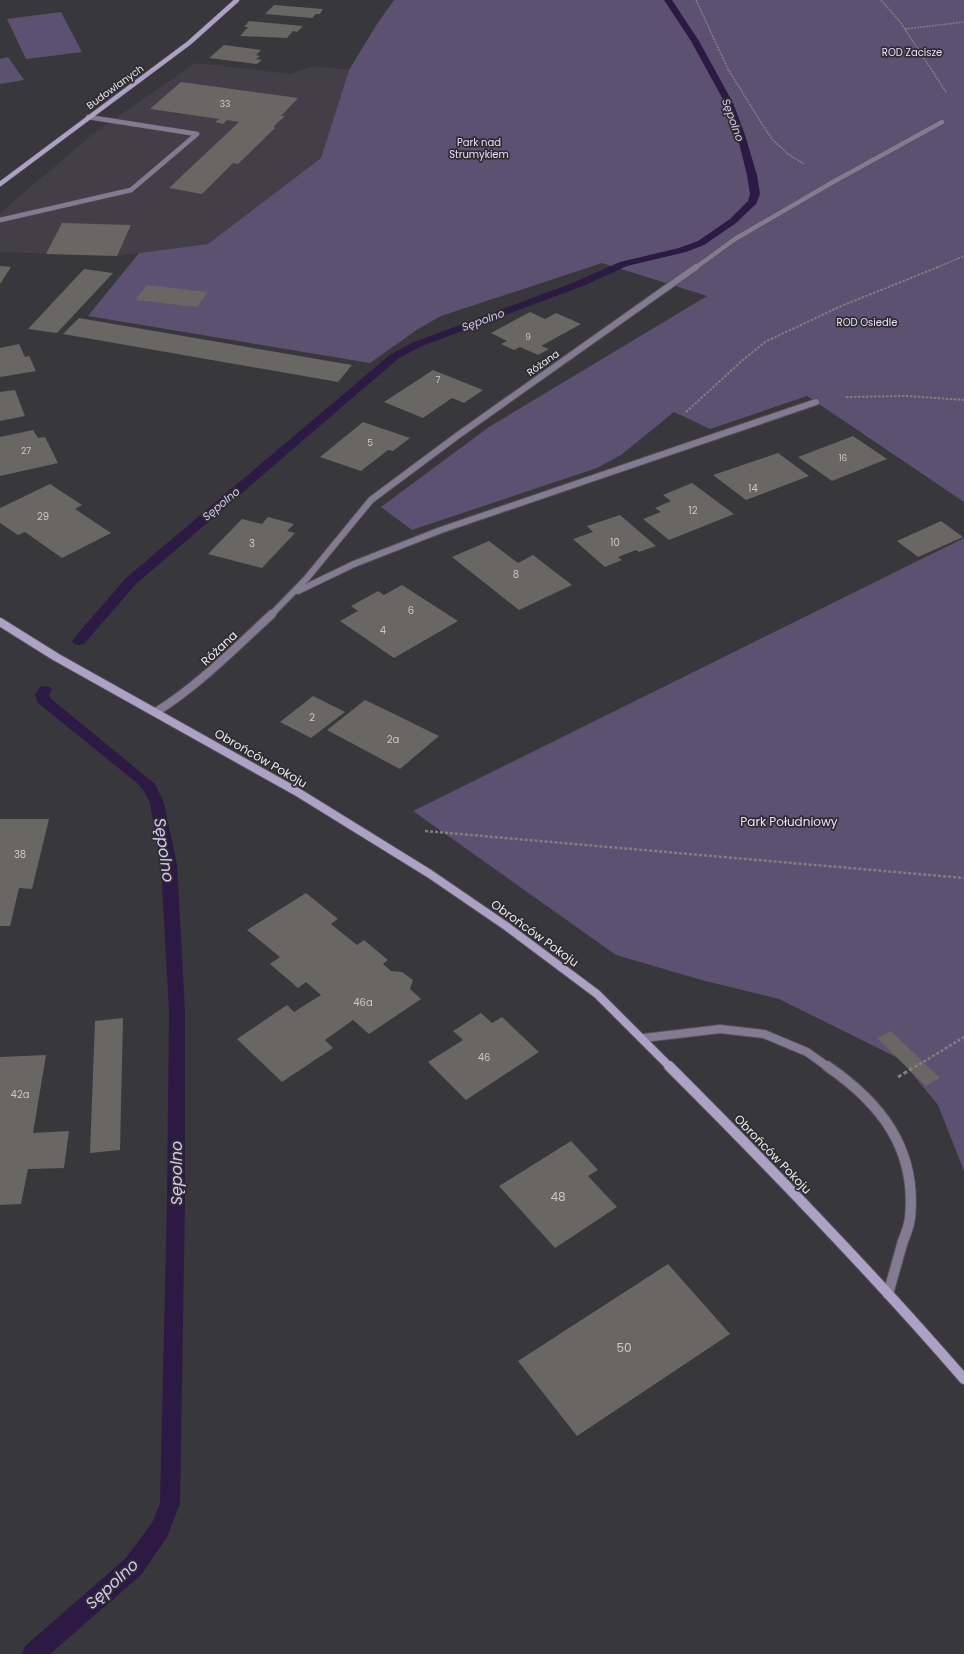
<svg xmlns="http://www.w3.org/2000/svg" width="964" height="1654" font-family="Poppins,sans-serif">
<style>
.built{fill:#423f49}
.green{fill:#5c5171}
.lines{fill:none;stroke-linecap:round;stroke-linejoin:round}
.stream{fill:#2c1a45;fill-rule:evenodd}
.building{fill:#686763}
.lane-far2-casing{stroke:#545357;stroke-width:5.5}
.lane-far1-casing{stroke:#545357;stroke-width:10}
.lane-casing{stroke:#545357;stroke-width:12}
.street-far2-casing{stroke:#545357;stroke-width:5.5}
.street-far1-casing{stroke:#545357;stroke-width:8}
.street-casing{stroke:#545357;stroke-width:10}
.secondary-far2-casing{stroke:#545357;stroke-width:5.5}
.secondary-far1-casing{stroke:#545357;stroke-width:10}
.secondary-casing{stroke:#545357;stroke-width:12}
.path-far3{stroke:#807f82;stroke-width:1.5;stroke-dasharray:2 1;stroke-linecap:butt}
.path-far2{stroke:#807f82;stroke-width:2;stroke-dasharray:2.5 1.5;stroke-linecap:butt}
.path-far1{stroke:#807f82;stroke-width:2.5;stroke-dasharray:3 2;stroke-linecap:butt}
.path{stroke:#807f82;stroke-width:3;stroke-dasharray:4 2.5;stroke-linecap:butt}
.lane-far2{stroke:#837b92;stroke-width:4.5}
.lane-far1{stroke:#837b92;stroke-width:8}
.lane{stroke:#837b92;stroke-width:10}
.street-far2{stroke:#837b92;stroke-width:4.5}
.street-far1{stroke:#837b92;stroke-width:6}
.street{stroke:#837b92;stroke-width:8}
.secondary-far2{stroke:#ada1c5;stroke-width:4.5}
.secondary-far1{stroke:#ada1c5;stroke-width:8}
.secondary{stroke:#ada1c5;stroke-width:10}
.labels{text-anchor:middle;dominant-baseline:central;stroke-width:3.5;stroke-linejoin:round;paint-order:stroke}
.far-number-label{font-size:9px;fill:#cac8c9}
.far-park-label{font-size:10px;fill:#e8defe;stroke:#2e2d30}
.far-street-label{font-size:10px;fill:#eae9eb;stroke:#2e2d30}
.number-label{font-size:10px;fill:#cac8c9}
.far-water-label{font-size:11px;font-style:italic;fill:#d6c7f5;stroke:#2e2d30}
.street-label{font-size:12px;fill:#eae9eb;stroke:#2e2d30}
.park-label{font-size:12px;fill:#e8defe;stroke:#2e2d30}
.near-number-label{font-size:12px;fill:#cac8c9}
.near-water-label{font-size:16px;font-style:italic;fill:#d6c7f5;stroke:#2e2d30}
</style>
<rect width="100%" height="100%" fill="#38373b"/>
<path class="built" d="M195,63L290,74L313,66L349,70L321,158L208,244L117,256L0,252V214L7,207L93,134Z"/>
<path class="green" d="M394,0H964V502L807,396L710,429L674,412L621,455L597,468L412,530L381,507L489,427L707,296L602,263L441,316L418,329L370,363L88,316L139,253L208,244L321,158L349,70L377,24Z
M61,12L82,52L26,59L7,19Z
M8,57L24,80L0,84V59Z
M964,538V1171L938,1105L900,1059L779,999L705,981L616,955L413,811Z"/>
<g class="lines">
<path class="stream" d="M664,0H672L699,41L733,103L745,135L757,175L760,194L756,204L736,223L704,245L686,252L627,266L583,286L422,346L399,358L136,584L84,644L79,645L74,644L72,641L74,638L126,578L391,354L414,342L575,282L620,262L679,248L698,241L730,219L748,201L750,194L747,175L737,135L725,103L691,41Z
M45,686L50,687L52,690L49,695L50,698L155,784L164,803L177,865L185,1011V1202L180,1504L167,1537L141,1575L50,1654H22L25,1646L125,1559L152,1523L160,1504L167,1202L169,1011L161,865L150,803L144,791L137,783L38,703L35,695L40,687Z"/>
</g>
<path class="building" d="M274,5L323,9L320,14H316L312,18L265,14Z
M249,21L303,26L297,32L293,31L287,38L240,36L248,27H244Z
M224,45L261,50L256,55L260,56L256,59L262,60L257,64L209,58Z
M181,82L298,98L281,116H285L274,126L275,128L238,164L233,163L202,194L169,188L239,122L227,120L223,124L215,122L219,119L150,109Z
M62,223L131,225L117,256L46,254Z
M0,266L11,267L0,284Z
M84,269L113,273L57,333L28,329Z
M147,285L208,292L197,307L135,300Z
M530,312L545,319L556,313L581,324L541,346L549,349L538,355L520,347L514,350L501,344L507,341L491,333Z
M79,318L352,365L338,382L63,334Z
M19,344L25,357L29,356L36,371L0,377V348Z
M433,370L483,390L464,403L452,398L423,418L384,402Z
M15,390L25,416L0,421V392Z
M363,422L410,438L393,451L388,450L361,471L320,457Z
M33,430L38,438L45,437L58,463L0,476V437Z
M853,436L887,459L832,481L798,457Z
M778,453L809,476L746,500L713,475Z
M692,483L734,514L669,540L643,519L661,512L655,508L671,501L663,495Z
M50,484L82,505L75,509L111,533L62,558L25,532L18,535L0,523V508Z
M620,515L656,546L639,552L636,550L618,557L622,560L605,567L573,539L593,532L587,526Z
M268,517L294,524L287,531L295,533L262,568L208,554L242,519L262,524Z
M941,521L963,537L918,557L897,541Z
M489,541L518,563L533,555L572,585L519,610L452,557Z
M402,585L458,621L394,658L340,621L358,611L351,606L378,591L384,595Z
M313,696L345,712L311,738L280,722Z
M365,700L386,710L439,736L400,769L327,730Z
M0,819H49L32,889L19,888L10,926H0Z
M306,893L338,919L331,924L357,945L364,940L388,960L383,964L391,971L402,972L413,980L410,989L421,999L369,1034L353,1020L325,1040L333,1048L282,1082L237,1039L287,1005L294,1012L321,995L306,982L298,988L270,964L280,957L247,930Z
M481,1013L492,1023L502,1017L539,1052L466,1100L428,1062L463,1040L453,1031Z
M123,1018L120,1150L90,1153L95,1021Z
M891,1031L940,1078L926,1086L877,1038Z
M46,1055L33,1133L69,1131L64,1168L28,1169L21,1204L0,1205V1057Z
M571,1141L598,1170L588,1176L617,1207L555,1248L499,1186Z
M668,1264L730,1334L577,1436L518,1361Z"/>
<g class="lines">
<g class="lane-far2-casing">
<path id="lane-far2" d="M833,182L942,122
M0,220L131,190L197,134L88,117"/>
</g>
<g class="lane-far1-casing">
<path id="lane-far1" d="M644,1038L720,1029L764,1034L807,1052L828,1067"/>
</g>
<g class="lane-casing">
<path id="lane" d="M827,1066C881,1103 917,1149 910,1218C909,1225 906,1234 903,1241C898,1259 893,1276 888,1294"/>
</g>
<g class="street-far2-casing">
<path id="street-far2" d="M695,268L735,239L833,182"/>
</g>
<g class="street-far1-casing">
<path id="street-far1" d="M298,591L354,564L441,530L816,402
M271,615L307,578L371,500L457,436L696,267"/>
</g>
<g class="street-casing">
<path id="street" d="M156,712C199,685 235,648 272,614"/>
</g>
<g class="secondary-far2-casing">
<path id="secondary-far2" d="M0,184L189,43L237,0"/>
</g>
<g class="secondary-far1-casing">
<path id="secondary-far1" d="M0,622L56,657L299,793L430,874L506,926L597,994L670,1067"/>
</g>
<g class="secondary-casing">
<path id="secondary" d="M669,1066C770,1167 870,1270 964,1379"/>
</g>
<path class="path-far3" d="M696,0L728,69L762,124L772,139L788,154L804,164
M881,0L901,23L946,92
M905,29L964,22
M936,268L964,256"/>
<path class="path-far2" d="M846,397L907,396L964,400
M686,412L744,359L765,342L839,307L938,267"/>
<path class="path-far1" d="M425,831L964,878
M915,1067L964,1037"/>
<path class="path" d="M898,1077L916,1066"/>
<use href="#lane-far2" class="lane-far2"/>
<use href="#lane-far1" class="lane-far1"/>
<use href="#lane" class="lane"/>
<use href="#street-far2" class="street-far2"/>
<use href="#street-far1" class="street-far1"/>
<use href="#street" class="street"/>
<use href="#secondary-far2" class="secondary-far2"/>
<use href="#secondary-far1" class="secondary-far1"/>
<use href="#secondary" class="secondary"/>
</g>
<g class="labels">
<g class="far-number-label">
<text x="225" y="104">33</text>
<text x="528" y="337">9</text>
<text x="438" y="380">7</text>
<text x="370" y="443">5</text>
<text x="26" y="451">27</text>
<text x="843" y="458">16</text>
</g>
<g class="far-park-label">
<text x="912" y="52">ROD Zacisze</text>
<text x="479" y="142">Park nad<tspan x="479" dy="12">Strumykiem</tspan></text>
<text x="867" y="322">ROD Osiedle</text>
</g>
<g class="far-street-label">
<text transform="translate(115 87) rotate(-36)">Budowlanych</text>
<text transform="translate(543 363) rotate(-35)">Różana</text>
</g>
<g class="number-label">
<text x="753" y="488">14</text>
<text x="693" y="510">12</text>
<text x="43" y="516">29</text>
<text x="615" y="542">10</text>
<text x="252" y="543">3</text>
<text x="516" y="574">8</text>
<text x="411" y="610">6</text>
<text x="383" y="630">4</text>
<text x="312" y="717">2</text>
<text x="393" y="739">2a</text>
<text x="20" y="854">38</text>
<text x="363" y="1002">46a</text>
<text x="484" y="1057">46</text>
<text x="20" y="1094">42a</text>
</g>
<g class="far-water-label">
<text transform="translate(733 120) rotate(70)">Sępolno</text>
<text transform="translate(483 320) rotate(-20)">Sępolno</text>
<text transform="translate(221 504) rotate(-40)">Sępolno</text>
</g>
<g class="street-label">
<text transform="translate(219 648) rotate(-43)">Różana</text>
<text transform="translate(261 758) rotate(30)">Obrońców Pokoju</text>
<text transform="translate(535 933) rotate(36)">Obrońców Pokoju</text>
<text transform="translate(773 1154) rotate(46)">Obrońców Pokoju</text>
</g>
<g class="park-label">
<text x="789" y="821">Park Południowy</text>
</g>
<g class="near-number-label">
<text x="558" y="1196">48</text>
<text x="624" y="1347">50</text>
</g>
<g class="near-water-label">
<text transform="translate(164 850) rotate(82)">Sępolno</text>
<text transform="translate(176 1173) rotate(-90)">Sępolno</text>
<text transform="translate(112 1584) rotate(-43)">Sępolno</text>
</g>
</g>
</svg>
